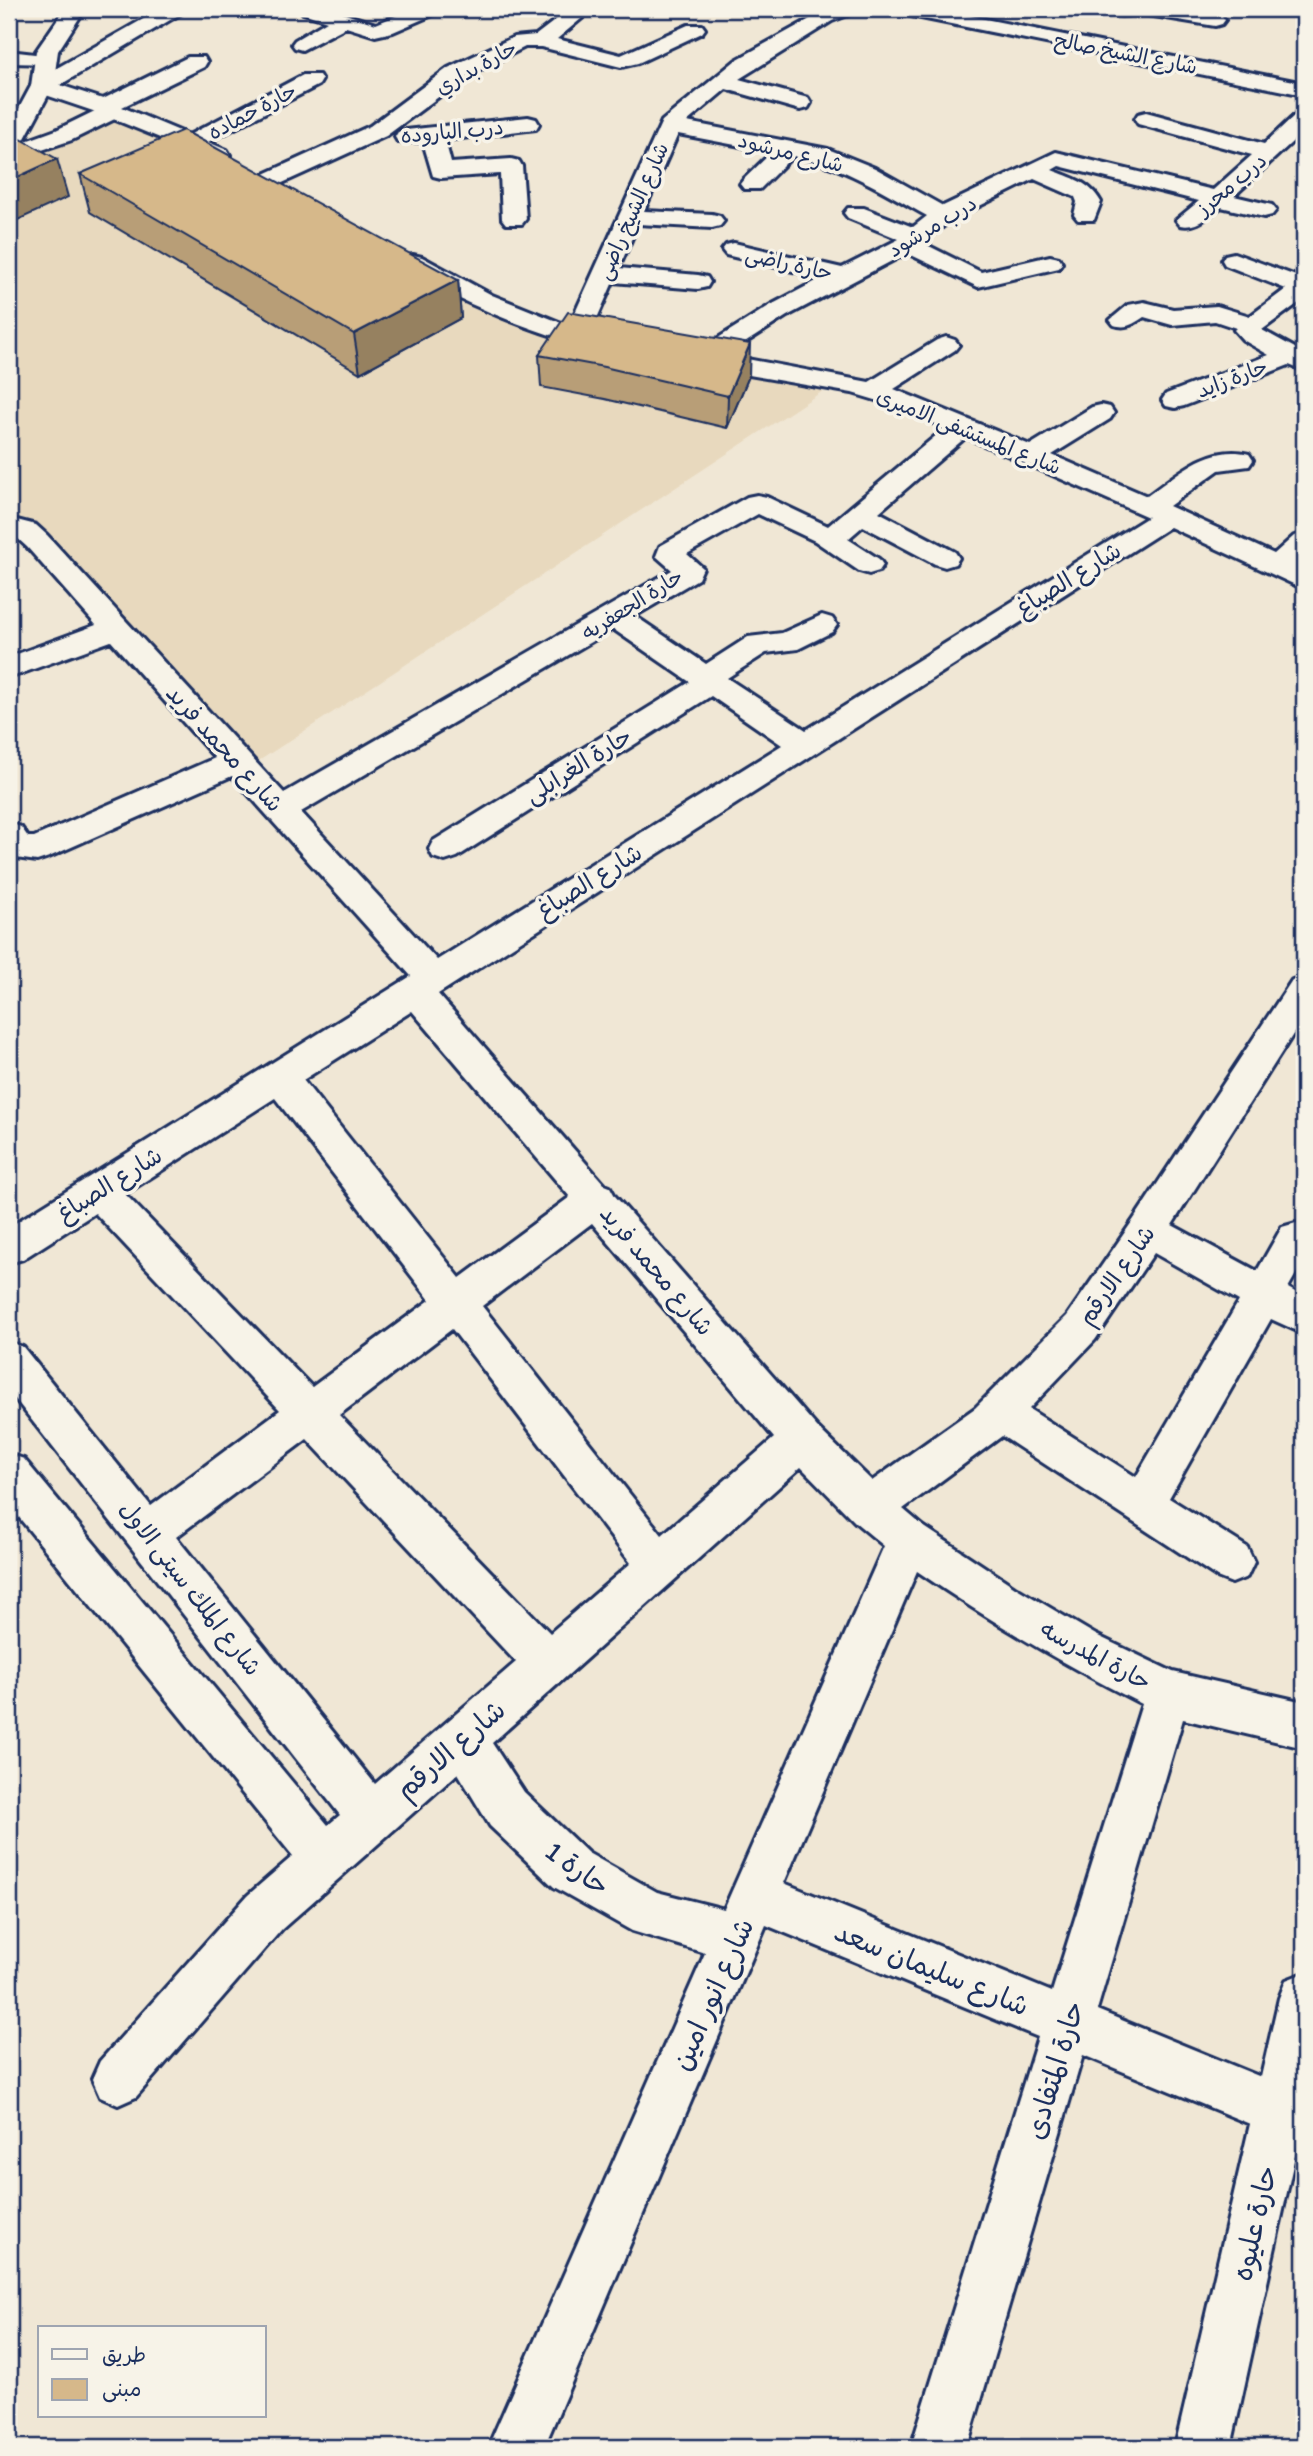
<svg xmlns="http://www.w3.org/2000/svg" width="1313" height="2456" font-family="Itim,'Playpen Sans Arabic',sans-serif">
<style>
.built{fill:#e8d9be}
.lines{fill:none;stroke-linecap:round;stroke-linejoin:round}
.street-casing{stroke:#1b2f5e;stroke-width:6}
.secondary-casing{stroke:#1b2f5e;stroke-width:6}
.street{fill:#f7f3e8;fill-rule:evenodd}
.secondary{fill:#f7f3e8;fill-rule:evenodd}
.wall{fill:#b89e77;stroke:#1b2f5e;stroke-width:2}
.shaded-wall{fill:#968161;stroke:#1b2f5e;stroke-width:2}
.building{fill:#d6b88a;stroke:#1b2f5e;stroke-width:2}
.labels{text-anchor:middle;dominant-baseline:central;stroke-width:7;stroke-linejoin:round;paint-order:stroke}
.far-street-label{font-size:21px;fill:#1b2f5e;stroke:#f7f3e8}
.street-label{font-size:24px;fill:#1b2f5e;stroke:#f7f3e8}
.near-street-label{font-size:28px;fill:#1b2f5e;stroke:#f7f3e8}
</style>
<rect width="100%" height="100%" fill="#f0e7d5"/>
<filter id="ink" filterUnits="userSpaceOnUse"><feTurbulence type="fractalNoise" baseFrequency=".0143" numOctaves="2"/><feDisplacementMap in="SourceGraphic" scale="14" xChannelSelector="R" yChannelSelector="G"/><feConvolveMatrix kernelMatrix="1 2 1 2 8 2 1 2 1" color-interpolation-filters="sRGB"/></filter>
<g filter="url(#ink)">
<path class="built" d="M113,111L478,299L576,337L835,383L245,770L20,529L9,527V154Z"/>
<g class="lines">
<g class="street-casing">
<path id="street" d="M161,9H185L182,13L60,85L103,99L188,57H204L207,62L204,67L122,107L189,135L303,75H319L322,80L319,85L208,142L227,150L230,155L227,160L219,162L96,112L34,91L31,86L34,81Z
M300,9H330L376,24L413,9H440L437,13L393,32L375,36L346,27L302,50L295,48L292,44L295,40L327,21L303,13Z
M570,9H593L557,39L621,55L688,25H702L705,29L702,33L638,63L621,67L541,47H525L464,78L386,136L278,185H262L259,180L262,175L370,126L448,68L514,37L536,35Z
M828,9H856L853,13L832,21L739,79L808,98L811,103L808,108L800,110L726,89L687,122L828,149L875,168L943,206L1056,152L1213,190L1252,155L1138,124L1135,119L1138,114L1146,112L1264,144L1296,114L1304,112V131L1234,196L1272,205L1276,210L1272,215L1264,217L1221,207C1208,216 1197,229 1180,225L1176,220L1199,201L1059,166L1052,170C1072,178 1090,182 1101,202L1094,220H1078L1074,215L1077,202L1075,197L1034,179L951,220L923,243L981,272L1050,256L1059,258L1062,263L1059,268L978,287L907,253L787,316L726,355L869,382L937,340L946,337L955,340L959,345L955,350L894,389L1030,445L1092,407L1101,405L1110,407L1114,413L1110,419L1052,455L1147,496C1177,475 1208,444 1249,454L1253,460L1249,466L1219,470L1169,506L1274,554L1294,536L1304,533V557L1296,565L1304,569V589L1170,527L438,994L605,1185L610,1187L615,1196L817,1427L872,1481L975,1408L1067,1316L1134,1219L1292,980L1304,976V1017L1172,1225L1257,1271L1282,1227L1296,1223L1304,1226V1260L1288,1288L1304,1297V1334L1271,1319L1169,1498L1247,1547L1254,1562L1247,1577L1232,1583L1217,1577L1002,1436L903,1509L923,1526L1015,1587L1096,1635L1173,1672L1304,1702V1748L1183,1719L1097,2010L1261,2077L1279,1998L1286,1980L1304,1973V2144L1298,2142L1231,2447H1175L1250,2124L1083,2055L967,2447H911L1038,2037L766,1925L544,2447H488L705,1953L632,1931L554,1887L490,1826L458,1773L282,1929L136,2097L118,2105L100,2097L92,2079L100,2061L248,1895L293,1856L9,1505V1454L24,1459L328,1825L340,1815L9,1391V1342L23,1347L151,1506L280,1410L95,1213L23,1259L9,1263V1227L411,976L232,776L49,857L37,861L9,857V823L21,827L28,837H34L215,758L111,641L9,678V657L96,625L27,547L16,537L9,536V518L36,525L47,535L284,793L672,570L656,556L660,546L747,497L757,495L767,497L828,526L945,428L892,405L852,393L703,367L690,363L686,358L690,353L699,350L769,306L822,278L726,255L722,250L726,245L734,243L842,268L899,239L848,218L844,213L848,208H864L913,227L927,216C884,192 842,165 793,156L760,189H744L740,184L744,179L772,152L678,134L644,211L712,214L720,216L724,221L720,226L712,228L638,224L619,268L698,275L707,277L710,282L707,287L698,289L613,282L591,332L617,338L621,343L617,348C585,356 420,289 401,262L404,257L413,255L422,257L492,295L569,326L662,121L736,60ZM966,437L1148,517L806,730L727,678L766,653L798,649L832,632L837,625L832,618L822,615L782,633L748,637L706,664L635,616L698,579L703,568L687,554L758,514L815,541L859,571L869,574L879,571L883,565L879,559L848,539L863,526L935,564L945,567L955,564L959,558L955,552L879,512ZM613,629L690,682L433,841L429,849L433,857L445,861L457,857L711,696L782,745L437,960L301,812ZM412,1011L570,1197L460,1278L303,1080ZM275,1098L430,1300L312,1387L125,1194ZM592,1223L774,1438L662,1535L482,1306ZM1154,1253L1239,1301L1136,1477L1029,1409L1095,1340ZM452,1329L631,1563L550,1633L339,1415ZM307,1439L516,1662L375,1784L176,1537ZM801,1467L855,1522L884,1546L724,1909L657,1892L588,1853L524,1792L492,1743ZM917,1571C990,1621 1062,1664 1142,1704L1052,1992L784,1883Z
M896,9H935L1304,83V95L906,15L899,13Z
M1103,9H1184L1222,16L1225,20L1222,24L1215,26L1148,15L1138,10C1131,18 1116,16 1106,13Z
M9,51L52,56L56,60L52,64L9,63Z
M528,117L536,119L539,124L536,129L445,140L451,163L511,159L519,161L522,166L526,219L522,224H506L502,219L500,174L441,178L433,176L423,142H398L395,137L398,132L406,130Z
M1234,253L1304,279V299L1262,330L1304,353V371L1289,365L1184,406L1175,408L1166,406L1162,400L1166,394L1269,355L1243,340L1234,330L1236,328L1215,321L1172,325L1144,317C1133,324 1127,329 1114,325L1110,320L1128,305L1144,302L1173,309L1217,306L1250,316L1286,289L1225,265L1222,260L1225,255Z"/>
</g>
<g class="secondary-casing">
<path id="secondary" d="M65,9H85L58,51L53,86L23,142L56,130L105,106H121L124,111L121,116L72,140L9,161V127L31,86L36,51Z"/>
</g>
<use href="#street" class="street"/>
<use href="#secondary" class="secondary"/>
</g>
<path class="wall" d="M80,174L458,280L461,318L360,373L90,212Z
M539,355L749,376L727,428L605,399L541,387Z"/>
<path class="shaded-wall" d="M57,159L68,197L9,224V181Z
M458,280L461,318L360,373L354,334Z
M750,344L749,376L727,428L728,396Z"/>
<path class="building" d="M183,130L458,280L354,334L80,174Z
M21,139L57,159L9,181V145Z
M568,312L750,344L728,396L604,367L539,355Z"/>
</g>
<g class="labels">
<g class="far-street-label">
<text transform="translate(1126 53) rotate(11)">شارع الشيخ صالح</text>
<text transform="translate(476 67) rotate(-29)">حارة بداري</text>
<text transform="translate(252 111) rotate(-28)">حارة حماده</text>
<text transform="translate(452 131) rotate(-5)">درب الباروده</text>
<text transform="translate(791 152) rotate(14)">شارع مرشود</text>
<text transform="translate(1231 184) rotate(-40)">درب محرز</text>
<text transform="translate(632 211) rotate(-66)">شارع الشيخ راضى</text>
<text transform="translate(932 226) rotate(-31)">درب مرشود</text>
<text transform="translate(789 263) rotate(13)">حارة راضى</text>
<text transform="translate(1232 378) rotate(-21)">حارة زايد</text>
<text transform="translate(969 431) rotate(22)">شارع المستشفى الاميرى</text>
<text transform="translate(632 604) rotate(-32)">حارة الجعفريه</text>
</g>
<g class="street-label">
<text transform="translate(1068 579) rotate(-32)">شارع الصباغ</text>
<text transform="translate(225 748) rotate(48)">شارع محمد فريد</text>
<text transform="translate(578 765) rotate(-32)">حارة الغرابلى</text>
<text transform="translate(589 881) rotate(-32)">شارع الصباغ</text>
<text transform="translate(109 1184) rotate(-32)">شارع الصباغ</text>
<text transform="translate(657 1270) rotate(50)">شارع محمد فريد</text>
<text transform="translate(1116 1275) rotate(-55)">شارع الارقم</text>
<text transform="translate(191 1588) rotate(52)">شارع الملك سيتى الاول</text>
<text transform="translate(1096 1655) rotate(28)">حارة المدرسه</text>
</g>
<g class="near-street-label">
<text transform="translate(450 1749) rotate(-41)">شارع الارقم</text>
<text transform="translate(578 1868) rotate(36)">حارة 1</text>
<text transform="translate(932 1968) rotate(22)">شارع سليمان سعد</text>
<text transform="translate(712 1994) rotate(-66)">شارع انور امين</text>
<text transform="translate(1054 2070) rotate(-73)">حارة المتفادى</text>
<text transform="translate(1254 2223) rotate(-77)">حارة عليوه</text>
</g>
</g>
<rect width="1313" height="2456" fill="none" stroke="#f7f3e8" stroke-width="35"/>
<rect x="18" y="18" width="1278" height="2421" fill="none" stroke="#1b2f5e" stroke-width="2.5" filter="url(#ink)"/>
<rect x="38" y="2326" width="228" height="91" fill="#f7f3e8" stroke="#9fa5b1" stroke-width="2"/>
<rect x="52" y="2349" width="35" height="10" fill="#f7f3e8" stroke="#9fa5b1" stroke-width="2"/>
<text x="102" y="2362" font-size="21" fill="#1b2f5e">طريق</text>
<rect x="52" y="2379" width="35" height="21" fill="#d6b88a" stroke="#9fa5b1" stroke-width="2"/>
<text x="102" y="2396" font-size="21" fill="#1b2f5e">مبنى</text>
</svg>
